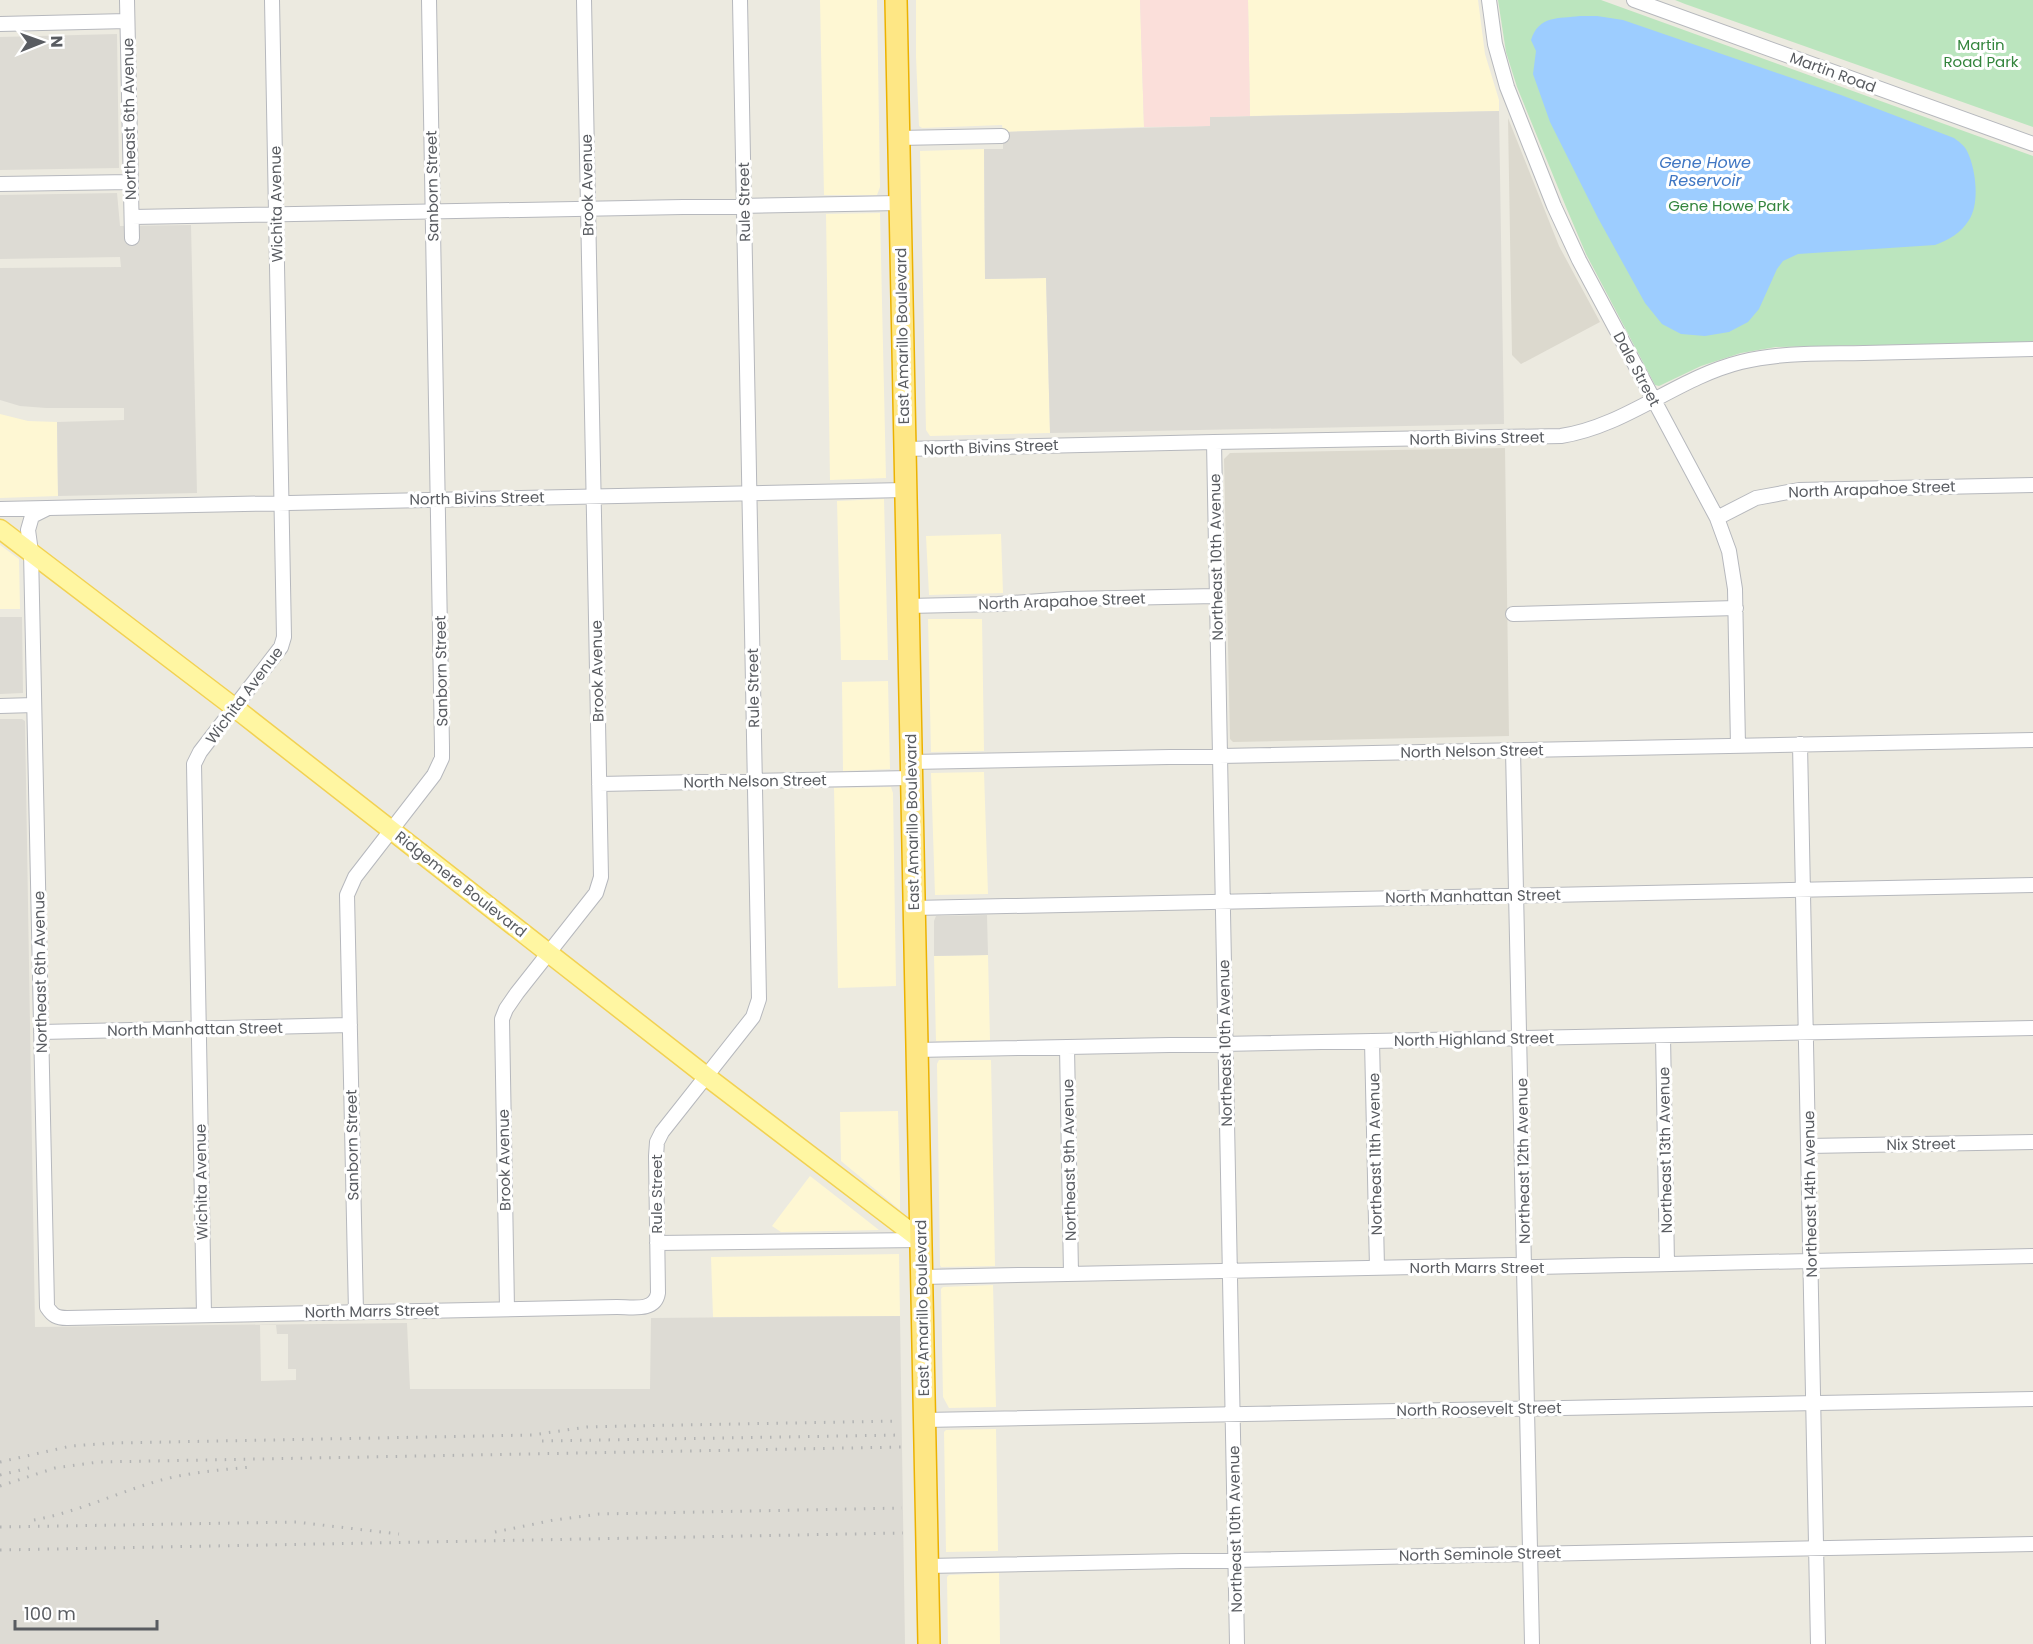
<svg xmlns="http://www.w3.org/2000/svg" width="2033" height="1644" font-family="Poppins,sans-serif">
<style>
.commercial{fill:#fef7d3}
.industrial{fill:#dddbd4;fill-rule:evenodd}
.education{fill:#dcd9ce}
.medical{fill:#fbdfda}
.green{fill:#bbe5be}
.water{fill:#9dcdff}
.lines{fill:none;stroke-linecap:round;stroke-linejoin:round}
.minor-casing{stroke:#b6b8bd;stroke-width:16}
.major-casing{stroke:#f2d152;stroke-width:21}
.highway-casing{stroke:#ecb200;stroke-width:24}
.minor{stroke:#fff;stroke-width:14}
.major{stroke:#fff6a2;stroke-width:18}
.highway{stroke:#fee785;stroke-width:21}
.rail{stroke:#b3b4b4;stroke-width:3;stroke-dasharray:1.5 8;stroke-linecap:butt}
.labels{text-anchor:middle;dominant-baseline:central;stroke-width:6;stroke-linejoin:round;paint-order:stroke}
.park-label{font-size:15px;fill:#34853d;stroke:#fff}
.street-label{font-size:15px;fill:#595c61;stroke:#fff}
.water-label{font-size:16px;font-style:italic;fill:#3f76c3;stroke:#fff}
</style>
<rect width="100%" height="100%" fill="#eceae0"/>
<path class="commercial" d="M820,0H877L880,187L877,195H824Z
M916,0H1140L1144,127L1003,132L1002,125L922,128L919,126L916,57Z
M1248,0H1478L1485,54L1499,100V111L1250,116Z
M984,149L985,279L1046,278L1050,433L930,436L926,430L920,151Z
M880,213L886,478L830,480L826,214Z
M0,414L28,421L57,422L58,496L0,498Z
M884,499L888,660H841L837,501Z
M1001,534L1003,593L929,595L926,536Z
M0,545L19,559L20,609H0Z
M928,619H982L984,751L931,752Z
M888,681L890,769L843,771L842,682Z
M984,772L988,894L935,895L931,773Z
M891,787L893,793L896,986L838,988L834,788Z
M988,955L990,1040L936,1041L934,956Z
M939,1060H991L995,1266L941,1267L940,1265L937,1064Z
M898,1111L900,1180V1210L841,1161L840,1112Z
M810,1176L828,1190L879,1230L781,1232L772,1226Z
M899,1254L900,1316L713,1317L711,1257Z
M993,1285L996,1407L949,1408L943,1397L941,1289L943,1287Z
M996,1429L998,1551L946,1552L944,1432L946,1430Z
M999,1573L1000,1644H948L947,1577L949,1575Z"/>
<path class="industrial" d="M117,34L119,168L0,170V37Z
M1499,111L1504,424L1050,433L1046,278L985,279L984,149H1003V132L1209,126V117Z
M117,193L120,226L191,225L197,493L58,496L57,422L124,420V408H46L20,406L0,400V268L121,267L120,257L0,259V195Z
M0,617H22L23,693L0,694Z
M0,719H22L25,721L35,1327L407,1323L410,1389H650L651,1318L900,1316L905,1644H0ZM260,1325H276L277,1334H288V1369H296V1380L261,1381Z
M987,915L988,955L934,956V921L936,916Z"/>
<path class="education" d="M1508,118L1559,246L1600,322L1521,364L1512,355Z
M1505,448L1509,736L1233,742L1230,739L1224,459L1230,453Z"/>
<path class="medical" d="M1140,0H1248L1250,116L1210,117V126L1144,127Z"/>
<path class="green" d="M1498,0H1601L2033,156V342L1776,347L1741,353L1701,366L1659,386L1655,385L1586,254L1566,207L1517,87L1506,52Z
M1675,0H2033V127L1685,4Z"/>
<path class="water" d="M1580,16H1597L1623,20L1841,95L1954,138C1958,141 1964,145 1967,151C1976,169 1980,203 1969,220C1961,233 1949,240 1935,245L1798,254L1783,261L1777,269L1759,309L1748,322L1729,332L1705,336L1681,334L1662,324L1645,303L1598,218L1550,122L1533,74L1536,51L1531,40C1539,15 1558,19 1580,16Z"/>
<g class="lines">
<g class="minor-casing">
<path id="minor" d="M127,0L132,238
M1489,0L1495,44L1507,87L1554,206L1579,260L1717,518L1729,551L1735,589L1738,746
M1634,0L2033,144
M0,24L127,21
M898,138L1002,136
M0,184L131,182
M132,217L900,203
M1214,442L1237,1644
M904,449L1214,442L1561,436C1626,426 1677,378 1741,362C1781,352 1823,354 1864,353C1920,352 1977,350 2033,349
M48,508L32,516L28,530L31,552L47,1307C53,1316 57,1318 67,1318L617,1307C632,1307 655,1312 658,1293L656,1156L657,1142L662,1132L753,1017L759,999L740,0
M0,509L905,490
M1717,518L1756,498L1799,490L2033,485
M908,606L998,604L1068,599L1216,596
M1513,614L1736,608
M0,706L34,705
M1800,744L1818,1644
M1513,750L1532,1644
M911,762L2033,740
M599,784L911,778
M913,908L2033,885
M41,1032L350,1025
M1663,1036L1667,1264
M1372,1041L1377,1268
M1067,1047L1071,1274
M916,1050L2033,1028
M1808,1146L2033,1142
M657,1243L921,1240
M921,1277L1513,1265L1536,1267L2033,1256
M507,1309L502,1019L506,1009L517,993L596,893L601,877L584,0
M356,1312L347,895L355,877L434,775L442,758V747L429,0
M204,1315L194,764L200,752L281,647L284,637L272,0
M924,1420L2033,1399
M927,1566L2033,1544"/>
</g>
<g class="major-casing">
<path id="major" d="M0,529L235,708L706,1076L921,1240"/>
</g>
<g class="highway-casing">
<path id="highway" d="M896,0L929,1644"/>
</g>
<use href="#minor" class="minor"/>
<use href="#major" class="major"/>
<use href="#highway" class="highway"/>
<path class="rail" d="M542,1441L902,1435
M0,1462L71,1446L114,1443L532,1435L587,1427L627,1426L899,1421
M0,1475L29,1468
M0,1486L55,1468L98,1462L902,1447
M34,1520C73,1513 110,1496 148,1484C181,1473 217,1470 252,1467
M0,1527L296,1522L399,1534
M495,1532L554,1520L599,1514L902,1508
M0,1550L903,1533"/>
</g>
<g class="labels">
<g class="park-label">
<text x="1981" y="44">Martin<tspan x="1981" dy="17">Road Park</tspan></text>
<text x="1729" y="205">Gene Howe Park</text>
</g>
<g class="street-label">
<text transform="translate(1833 72) rotate(20)">Martin Road</text>
<text transform="translate(129 119) rotate(-91)">Northeast 6th Avenue</text>
<text transform="translate(587 185) rotate(-91)">Brook Avenue</text>
<text transform="translate(432 186) rotate(-91)">Sanborn Street</text>
<text transform="translate(744 202) rotate(-91)">Rule Street</text>
<text transform="translate(276 204) rotate(-91)">Wichita Avenue</text>
<text transform="translate(902 336) rotate(-91)">East Amarillo Boulevard</text>
<text transform="translate(1637 369) rotate(62)">Dale Street</text>
<text transform="translate(1477 438) rotate(-1)">North Bivins Street</text>
<text transform="translate(991 447) rotate(-2)">North Bivins Street</text>
<text transform="translate(1872 489) rotate(-2)">North Arapahoe Street</text>
<text transform="translate(477 498) rotate(-1)">North Bivins Street</text>
<text transform="translate(1216 557) rotate(-91)">Northeast 10th Avenue</text>
<text transform="translate(1062 601) rotate(-2)">North Arapahoe Street</text>
<text transform="translate(441 671) rotate(-91)">Sanborn Street</text>
<text transform="translate(597 671) rotate(-91)">Brook Avenue</text>
<text transform="translate(753 688) rotate(-91)">Rule Street</text>
<text transform="translate(244 695) rotate(-53)">Wichita Avenue</text>
<text transform="translate(1472 751) rotate(-1)">North Nelson Street</text>
<text transform="translate(755 781) rotate(-1)">North Nelson Street</text>
<text transform="translate(912 822) rotate(-91)">East Amarillo Boulevard</text>
<text transform="translate(461 884) rotate(38)">Ridgemere Boulevard</text>
<text transform="translate(1473 896) rotate(-1)">North Manhattan Street</text>
<text transform="translate(40 972) rotate(-91)">Northeast 6th Avenue</text>
<text transform="translate(195 1029) rotate(-1)">North Manhattan Street</text>
<text transform="translate(1474 1039) rotate(-1)">North Highland Street</text>
<text transform="translate(1225 1043) rotate(-91)">Northeast 10th Avenue</text>
<text transform="translate(1921 1144) rotate(-1)">Nix Street</text>
<text transform="translate(352 1145) rotate(-91)">Sanborn Street</text>
<text transform="translate(1665 1150) rotate(-91)">Northeast 13th Avenue</text>
<text transform="translate(1375 1154) rotate(-91)">Northeast 11th Avenue</text>
<text transform="translate(504 1160) rotate(-91)">Brook Avenue</text>
<text transform="translate(1069 1160) rotate(-91)">Northeast 9th Avenue</text>
<text transform="translate(1523 1161) rotate(-91)">Northeast 12th Avenue</text>
<text transform="translate(201 1182) rotate(-91)">Wichita Avenue</text>
<text transform="translate(656 1194) rotate(-90)">Rule Street</text>
<text transform="translate(1810 1194) rotate(-91)">Northeast 14th Avenue</text>
<text x="1477" y="1267">North Marrs Street</text>
<text transform="translate(922 1308) rotate(-91)">East Amarillo Boulevard</text>
<text transform="translate(372 1311) rotate(-1)">North Marrs Street</text>
<text transform="translate(1479 1409) rotate(-1)">North Roosevelt Street</text>
<text transform="translate(1235 1529) rotate(-91)">Northeast 10th Avenue</text>
<text transform="translate(1480 1554) rotate(-1)">North Seminole Street</text>
</g>
<g class="water-label">
<text x="1705" y="162">Gene Howe<tspan x="1705" dy="18">Reservoir</tspan></text>
</g>
</g>
<g transform="translate(42 42) rotate(89)" stroke="#ffffff" stroke-width="4.5" paint-order="stroke">
<path d="M0-4.5L10 22L0 15L-10 22Z" fill="#595c61"/>
<text y="-9" font-size="16" font-weight="bold" text-anchor="middle" fill="#595c61">N</text>
</g>
<path d="M15 1620v9h142v-9" fill="none" stroke="#595c61" stroke-width="3"/>
<text x="24" y="1620" font-size="18" fill="#595c61" stroke="#ffffff" stroke-width="4.5" paint-order="stroke">100 m</text>
</svg>
